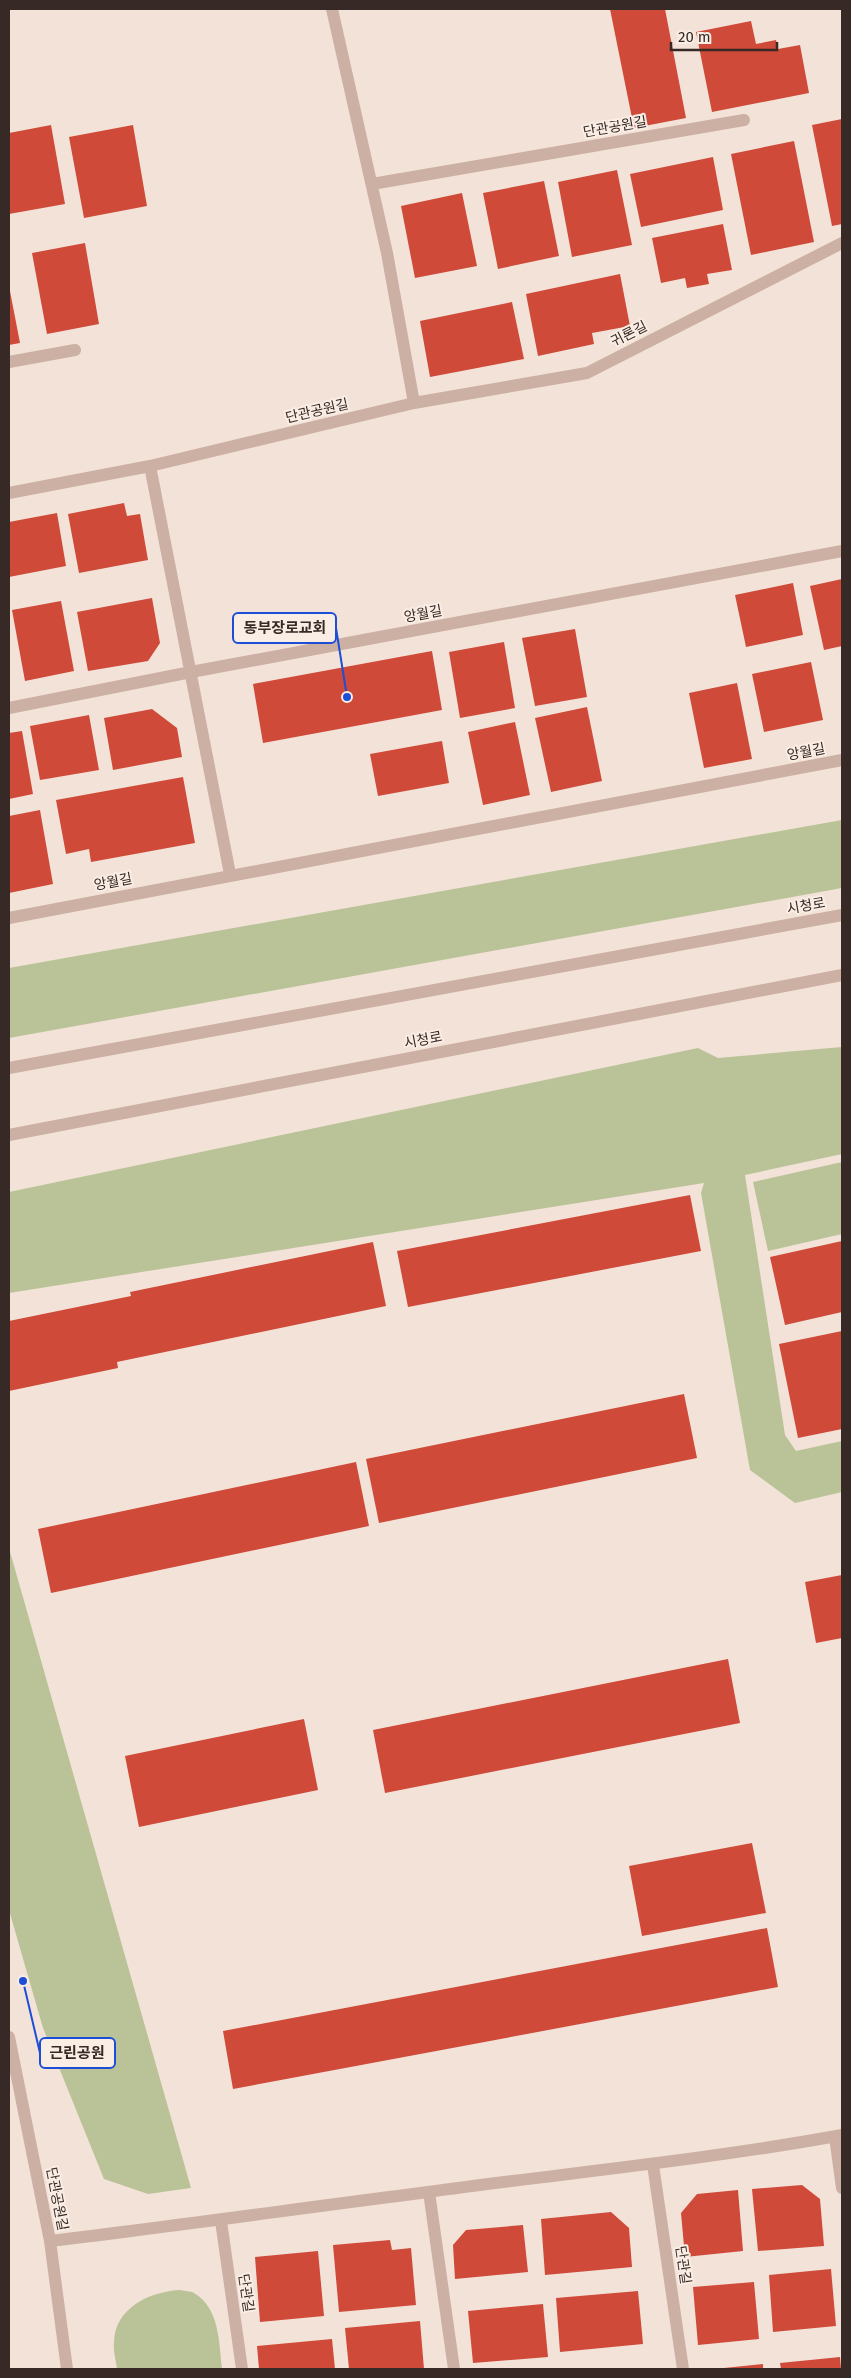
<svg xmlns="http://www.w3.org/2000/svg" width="851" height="2378" font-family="'Fira Sans','Noto Sans KR',sans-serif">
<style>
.green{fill:#bac397}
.building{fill:#cf4a39}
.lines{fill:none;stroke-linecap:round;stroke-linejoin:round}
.minor{stroke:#ccb0a3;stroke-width:12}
.labels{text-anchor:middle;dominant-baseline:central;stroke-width:4;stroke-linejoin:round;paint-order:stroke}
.street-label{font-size:14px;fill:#362926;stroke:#faede4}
.leader{fill:none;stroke:#1d4ed8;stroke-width:2}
.callout-dot{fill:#1d4ed8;stroke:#faede4;stroke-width:2}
.callout{fill:#faede4;stroke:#1d4ed8;stroke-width:2}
.callout-label{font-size:15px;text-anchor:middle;font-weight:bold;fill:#362926}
</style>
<rect width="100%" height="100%" fill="#f3e2d8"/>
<path class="green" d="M842,820V888L9,1038V968Z
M842,1047V1154L745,1175L785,1435L796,1451L842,1441V1492L795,1503L750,1470L701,1193L704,1183L9,1293V1192L698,1048L718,1058Z
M842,1162V1234L768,1251L753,1182Z
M9,1548L191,2188L148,2194L104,2179L43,2028L9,1910Z
M179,2290C183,2291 191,2291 194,2293C220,2308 219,2344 222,2369H117C116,2361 113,2350 114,2342C115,2308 149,2292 179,2290Z"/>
<path class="building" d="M610,9H665L686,118L634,128Z
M751,21L756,44L776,40L778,49L800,45L809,93L712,112L696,32Z
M842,119V224L832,226L812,125Z
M51,125L65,204L9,214V133Z
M133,125L147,206L84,218L69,137Z
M794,141L814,242L751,255L731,154Z
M713,157L723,210L641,227L630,174Z
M617,170L632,245L572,257L558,182Z
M544,181L559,256L498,269L483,193Z
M462,193L477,266L415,278L401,206Z
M723,224L732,270L707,274L709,284L687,288L685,278L661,283L652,238Z
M85,243L99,324L47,334L32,253Z
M620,274L630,326L592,333L594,344L538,356L526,294Z
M9,286L20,343L9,345Z
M512,302L524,359L430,377L420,321Z
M124,503L127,516L140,514L148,560L79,573L68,514Z
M57,513L66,566L9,577V522Z
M842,579V646L824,650L810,586Z
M793,583L803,635L746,647L735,595Z
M152,598L160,643L148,661L88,671L77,612Z
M61,601L74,671L25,681L12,610Z
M575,629L587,697L535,706L522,638Z
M504,642L515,708L460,718L449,652Z
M432,651L442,710L263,743L253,684Z
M811,662L823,720L764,732L752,674Z
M737,683L752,759L704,768L689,693Z
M587,707L602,781L551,792L535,718Z
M152,709L177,728L182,757L113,770L104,718Z
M89,715L99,770L40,780L30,726Z
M515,722L530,795L483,805L468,732Z
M22,731L33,794L9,799V733Z
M442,741L449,783L378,796L370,754Z
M183,777L195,843L91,862L89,849L66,854L56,800Z
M40,810L53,884L9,893V816Z
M690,1195L701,1251L408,1307L397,1251Z
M842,1241V1312L785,1325L770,1257Z
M373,1242L386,1306L117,1362L118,1368L9,1391V1321L131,1296L130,1292Z
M842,1331V1429L798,1438L779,1344Z
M684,1394L697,1458L379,1523L366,1459Z
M356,1462L369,1526L51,1593L38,1529Z
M842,1575V1638L816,1643L805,1582Z
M728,1659L740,1723L385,1793L373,1730Z
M304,1719L318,1790L139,1827L125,1756Z
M752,1843L766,1913L642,1936L629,1866Z
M767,1928L778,1987L233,2089L223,2031Z
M802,2185L820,2199L824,2246L758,2251L752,2189Z
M738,2190L743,2251L685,2257L681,2213L697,2194Z
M611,2212L629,2228L632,2267L545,2275L541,2219Z
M523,2225L528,2272L455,2279L453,2245L466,2230Z
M390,2240L392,2250L411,2248L416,2305L339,2312L333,2245Z
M318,2251L324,2316L260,2322L255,2257Z
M831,2269L836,2326L773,2332L769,2275Z
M754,2282L759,2339L698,2345L693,2287Z
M638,2291L643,2344L560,2352L556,2298Z
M543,2304L548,2357L473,2363L468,2311Z
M420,2321L424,2369H349L345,2328Z
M332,2339L335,2369H259L257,2346Z
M840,2357L841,2369H781L780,2363Z
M763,2364V2369H724V2368Z"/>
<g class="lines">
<path class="minor" d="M332,9L387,253L414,403
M372,184L744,120
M9,362L75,350
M150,466L230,874
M9,493L150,466L414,403L587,373L842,243
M9,708L191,672L842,551
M9,918L842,760
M9,1068L842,915
M9,1135L842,975
M9,2037L50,2241L67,2369
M835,2137L842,2188
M653,2165L683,2369
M429,2192L454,2369
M221,2221L242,2369
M50,2241C176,2226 302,2208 428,2192C566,2173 705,2160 842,2135"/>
</g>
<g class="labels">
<g class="street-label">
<text transform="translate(615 127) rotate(-10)">단관공원길</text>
<text transform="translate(629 334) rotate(-27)">귀론길</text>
<text transform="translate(317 411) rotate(-13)">단관공원길</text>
<text transform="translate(423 614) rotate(-11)">앙월길</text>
<text transform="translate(806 752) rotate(-11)">앙월길</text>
<text transform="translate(113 882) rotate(-11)">앙월길</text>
<text transform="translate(806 906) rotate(-10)">시청로</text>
<text transform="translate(423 1040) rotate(-11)">시청로</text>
<text transform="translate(57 2199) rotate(79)">단관공원길</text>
<text transform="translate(683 2265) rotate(82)">단관길</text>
<text transform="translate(246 2293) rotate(82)">단관길</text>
</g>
</g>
<path class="leader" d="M347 697L336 628M23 1981L40 2053"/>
<g class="callout-dot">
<circle cx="347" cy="697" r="5"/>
<circle cx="23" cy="1981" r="5"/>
</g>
<g class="callout">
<rect x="233" y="613" width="103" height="30" rx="5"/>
<rect x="40" y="2038" width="75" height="30" rx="5"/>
</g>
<g class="callout-label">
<text x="285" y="633">동부장로교회</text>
<text x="77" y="2058">근린공원</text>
</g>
<rect width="851" height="2378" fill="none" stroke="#362926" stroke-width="20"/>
<path d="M671 42v8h106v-8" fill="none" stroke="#362926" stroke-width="2.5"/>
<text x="678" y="42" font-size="15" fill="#362926" stroke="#faede4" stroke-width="4" paint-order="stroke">20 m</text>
</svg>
